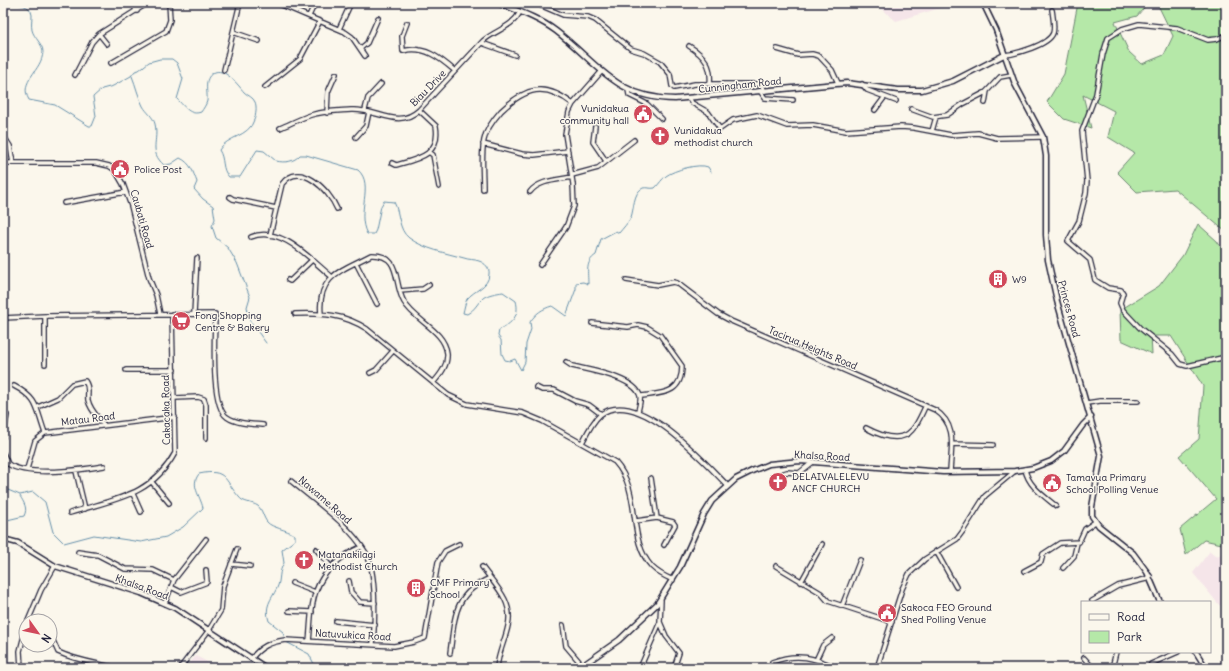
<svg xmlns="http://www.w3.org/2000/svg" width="1229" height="671" font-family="Delius,sans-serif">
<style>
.built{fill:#f5e5e9}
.green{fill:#b5e8a8;stroke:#6c8572}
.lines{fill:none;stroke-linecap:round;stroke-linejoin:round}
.stream{stroke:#6690ab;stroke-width:1}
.minor-casing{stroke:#22223b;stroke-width:6}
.major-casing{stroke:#22223b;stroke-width:7}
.minor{stroke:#fbf7ec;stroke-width:3.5}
.major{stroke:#fbf7ec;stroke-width:4}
.labels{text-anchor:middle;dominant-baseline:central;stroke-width:3;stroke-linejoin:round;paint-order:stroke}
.street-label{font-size:10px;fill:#22223b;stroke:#fbf7ec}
.poi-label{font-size:10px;fill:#22223b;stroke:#fbf7ec;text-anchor:start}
</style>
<rect width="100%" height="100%" fill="#fbf7ec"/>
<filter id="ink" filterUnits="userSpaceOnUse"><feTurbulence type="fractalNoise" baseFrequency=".025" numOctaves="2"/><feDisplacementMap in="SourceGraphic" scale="8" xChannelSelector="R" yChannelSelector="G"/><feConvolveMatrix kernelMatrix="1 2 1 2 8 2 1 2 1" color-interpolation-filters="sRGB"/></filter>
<g filter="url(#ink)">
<path class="built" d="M881,3H947L944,7L896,21L882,9Z
M1210,551L1216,556L1225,553L1226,554V598L1220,606L1193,573Z
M196,656L219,668H185Z"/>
<path class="green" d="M1078,3H1148L1137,16L1115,22L1129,52L1142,64L1164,55L1173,36L1157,3H1226V232L1175,189L1137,192L1117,172L1134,153L1108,137L1114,111L1083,95L1091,128L1064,119L1047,102L1064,74Z
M1198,224L1217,241L1226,255V545L1204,540L1186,555L1180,529L1216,499L1179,456L1199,439L1203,386L1171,336H1151L1152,354L1121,340L1120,310L1159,286L1183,255Z"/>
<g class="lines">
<path class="stream" d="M10,3C18,5 31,4 32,15C32,20 31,25 32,30C34,38 43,44 43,52C42,71 18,81 29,100L55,105L89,126H92L96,116L93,97L102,89L113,86L131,76L135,71L139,70L149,62L160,59H172L177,63L183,79L177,99C185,107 190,116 201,112C203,109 206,105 207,101C208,92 203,79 213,73C224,66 238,85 244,92C248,96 253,97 255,102C257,106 256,116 254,120C249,137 227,136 219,150C225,159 221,169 229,177H240L257,150L264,151L276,161C285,163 294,162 300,155H306L358,170C375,185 355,212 367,234H374L376,230L381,206L384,201L394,202C400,213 398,230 409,238C424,249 446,253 464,258C469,260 474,259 479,261C485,263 490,268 489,274C489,287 474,290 467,299C465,303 464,309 463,313L467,314C476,309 477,303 483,298C488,294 497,293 503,292L516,301C520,316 512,323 499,330L498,336L501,340L502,354L505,360L510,361L515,359L521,370L525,362L526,344L531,329L530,322C536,313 542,309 552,306L566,316L576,289V283L583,282L588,284C588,272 585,262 596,255L601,239L616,231L619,233C623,228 628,223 631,217C634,210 633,192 643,188C646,187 651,189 655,188C659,184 662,179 666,176C674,170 699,163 708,167L711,172
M132,76C136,86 138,96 143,106C147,113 153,116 155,124C159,141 148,151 164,165L171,164L180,158C191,163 193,172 197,182L194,189L203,199L213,206L215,219L212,226L216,238L228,248L237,263L250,297L247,307L250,321L266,343
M3,488L20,495L33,492L45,502L53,532L64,543L94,535L141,542L166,537L183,527L203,508C200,495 190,485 199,474C227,468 224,480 239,497C243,503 252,502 258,506C263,511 263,517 267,522C272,528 286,529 295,535V540L282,550L284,563C278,572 281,580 277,588C271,600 264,606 269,621L283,632L284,636
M3,521L24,516C28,508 24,503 20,496
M286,642L309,654L314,664L321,668"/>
<g class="minor-casing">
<path id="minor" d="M131,3L137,11
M277,3L345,32L352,37L365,56
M535,3L563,15L588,17L595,20L631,49L644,53L660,62L670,74L672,86L674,88L695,84H760L765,91
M309,16L315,3
M407,23L402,36L403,51C424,45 440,58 455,71
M339,29L350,5
M233,32L259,41
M99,34L107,44
M1226,35L1217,39L1208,40L1177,28L1139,24L1122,29L1108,38L1103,54L1096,94L1082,131L1087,181L1086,193L1079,221L1068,241L1090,260L1095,280L1108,288L1121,290L1123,293L1120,303L1123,310L1140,328L1172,354L1180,364L1187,366L1226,357
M482,43L515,55
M689,46C705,56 712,66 710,84
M361,48L367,43L378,18
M777,49L798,55L812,54L819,56L832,70L838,83
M1004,55C1016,54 1049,45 1053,33C1055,27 1053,17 1052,10
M111,63L166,31L170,20L169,3
M224,70L240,3
M75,75L92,42L99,34L148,3
M862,84L867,90L896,101
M265,87L300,59L320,21
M628,90L629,95L647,104L662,119
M760,91L765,98L793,100
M689,98L692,103L708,112L720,129L733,120L757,115L787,126L813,125L846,131L901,127L914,128L951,135L978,133L997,138L1043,137
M985,103L987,91
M911,109L933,117L947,115L963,104L986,92L1000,77L1011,75
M365,110L368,98L381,84
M875,110L884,98
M327,113L328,92L336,74
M595,126L593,142L606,161
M280,128C290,124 301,118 311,115C324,111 339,111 351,110C377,108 397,130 419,110L483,41C495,30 512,28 520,12
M932,131L936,117
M3,135L10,146L13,163
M356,137L366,126L369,112
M483,144L522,154L534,155L568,151
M429,152L433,155L439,187
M3,163H96L109,166L115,170L123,184L131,206L149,278L156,295L160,314
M392,163L396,165C418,159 441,155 436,126L419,110
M572,175L598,168L634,140
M483,189C483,173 481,155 484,140C486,129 494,119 501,111C526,87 545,82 573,104
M530,192C539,180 558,180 572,177
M230,197L233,199L276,208
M64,203L126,192
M270,235L282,184C300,160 329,190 337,209
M251,237C281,225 310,259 331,276
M356,263L377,304
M540,265L566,227L574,206L573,184L565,134L569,112L573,104L602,71
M288,280L290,281L312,260
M626,280L658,285L673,282L677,283L718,314L731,321L935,410C958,425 951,448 950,472
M400,291L423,289L429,285
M194,314L197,258
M295,314C322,313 344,314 367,329L448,395L467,404L523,413L542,421L615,462C643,493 626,539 652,567C658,573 666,577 673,580
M321,314C317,275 343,270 371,255C402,254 393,283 404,302C415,321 444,330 447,353C448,365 441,374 433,383
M45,316V364
M3,318L45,316L215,314C215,334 210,406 227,417C237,424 252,424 263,425
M592,323L628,327L638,325L647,327L660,335L682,366C682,394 663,393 641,396
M566,362L572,366C588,370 635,377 640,396C641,400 639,407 638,411
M126,370H174
M370,373L376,370L393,351
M14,386C39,399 36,409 45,433
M536,387L542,390H554L575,401L589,405L601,414
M175,398L198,397L204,399L206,405V438
M1087,403L1100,401H1138
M38,407L58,398L72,384L85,381C90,388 87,392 88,400C90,410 98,417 104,425
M866,428C879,435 900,444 912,430C918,424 922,413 926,405
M3,437L7,415
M582,443C587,433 592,422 600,415C637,385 705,463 728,486
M952,444L993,445
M3,453L8,464C28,477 81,470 104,466
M27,469L35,441L45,433L175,417
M1025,469C1028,486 1044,496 1056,506
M76,471L85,509
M778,475L787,472L799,473L813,462
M651,478L657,518
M151,481L169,503
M291,481C316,502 349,524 366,553C377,573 375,621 373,644
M133,494L141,512
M70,513C113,499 151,497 175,453L172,314
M636,521L657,518L673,522L675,525L664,545
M316,549L331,567
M936,551L956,587
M78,552L98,555L125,569L153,570L174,580
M231,564L250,566
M776,566L821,593L828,601L892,622
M482,567C495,585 514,602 508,626C505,641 498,653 497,668
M1063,568L1074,556L1077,543
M1024,571L1041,562L1043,554L1060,543L1079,542L1085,529L1095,522
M349,581L351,592L360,602L375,603
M801,582L822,544
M292,583L315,592
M171,587L181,592L207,582L206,570
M661,600L660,622L666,636L679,653L674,668
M1092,601L1118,586L1146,579L1150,576
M165,603L174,580L206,539
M842,606L860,560
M289,611L312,612
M28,621L41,590L55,566
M336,621L375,625
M563,625L566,646L583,666
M50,634L58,652C77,661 97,663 117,668
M309,641C311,625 310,606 316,591C323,571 342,555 361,547
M450,653C455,617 453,594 490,578
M817,658L823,645L832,638
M1084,658L1093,668
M251,659C260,647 270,642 285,640L394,646L414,642L425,638L438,562L445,551L459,544
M772,662C798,652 814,658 838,668
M21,668L20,651L26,628
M180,668L209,630L221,610L223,586L237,549
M640,668L660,622
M877,668L902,589L909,574L925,559L957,539L963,531L985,496L1015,471
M1110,668L1113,664L1116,652
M1149,668L1151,664L1178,652"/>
</g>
<g class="major-casing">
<path id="major" d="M498,3C518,11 539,18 556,31C598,63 616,99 675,99L847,83L898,90H922L953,81L1004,55
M983,3L996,30L1015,84L1043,137L1046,156V235L1048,260L1057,301L1101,456L1092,507V516L1099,526L1133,553L1147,572L1160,602
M3,539L18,543L55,566L141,593L175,608L266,668
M1196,652L1206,668
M579,668L619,640L657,604L680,567L704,514L712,501L736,479L752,471L769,464L800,461L943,472L1015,471L1033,468L1051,461L1064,451L1083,425L1091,417"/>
</g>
<use href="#minor" class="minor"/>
<use href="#major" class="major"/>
</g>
</g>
<defs>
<g id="civic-disc" transform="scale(1)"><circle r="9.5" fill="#d1495b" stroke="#fbf7ec"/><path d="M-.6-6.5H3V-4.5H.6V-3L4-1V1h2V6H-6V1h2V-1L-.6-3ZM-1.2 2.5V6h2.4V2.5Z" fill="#fff"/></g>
<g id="church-disc" transform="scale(1)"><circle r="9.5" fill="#d1495b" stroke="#fbf7ec"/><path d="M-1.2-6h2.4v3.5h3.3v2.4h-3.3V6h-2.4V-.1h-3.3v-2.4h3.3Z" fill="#fff"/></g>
<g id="building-disc" transform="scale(1)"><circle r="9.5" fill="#d1495b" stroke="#fbf7ec"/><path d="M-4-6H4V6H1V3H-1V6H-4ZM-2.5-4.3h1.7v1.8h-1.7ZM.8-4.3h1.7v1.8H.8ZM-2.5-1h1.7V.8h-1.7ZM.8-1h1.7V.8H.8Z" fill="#fff"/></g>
<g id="supermarket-disc" transform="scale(1)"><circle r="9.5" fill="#d1495b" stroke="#fbf7ec"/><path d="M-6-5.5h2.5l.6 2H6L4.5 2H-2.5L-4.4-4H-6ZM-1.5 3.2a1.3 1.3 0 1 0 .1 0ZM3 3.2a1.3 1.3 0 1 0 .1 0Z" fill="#fff"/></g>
</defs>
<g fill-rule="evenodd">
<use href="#civic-disc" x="643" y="114"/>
<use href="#church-disc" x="660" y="136"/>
<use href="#civic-disc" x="120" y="169"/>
<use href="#building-disc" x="998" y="279"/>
<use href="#supermarket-disc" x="181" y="321"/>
<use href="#church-disc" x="778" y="482"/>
<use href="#civic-disc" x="1052" y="483"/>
<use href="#church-disc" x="304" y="560"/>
<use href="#building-disc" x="416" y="588"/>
<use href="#civic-disc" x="887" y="613"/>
</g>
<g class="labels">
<g class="street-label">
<text transform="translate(740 85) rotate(-6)">Cunningham Road</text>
<text transform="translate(428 88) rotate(-46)">Biau Drive</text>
<text transform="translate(142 219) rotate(74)">Caubati Road</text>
<text transform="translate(1069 309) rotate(75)">Princes Road</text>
<text transform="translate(813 348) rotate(23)">Tacirua Heights Road</text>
<text transform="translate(166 410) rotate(-91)">Cakacaka Road</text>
<text transform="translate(88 419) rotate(-7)">Matau Road</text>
<text transform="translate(822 456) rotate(3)">Khalsa Road</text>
<text transform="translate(325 500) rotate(41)">Nawame Road</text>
<text transform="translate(142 587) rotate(20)">Khalsa Road</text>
<text transform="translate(353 635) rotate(3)">Natuvukica Road</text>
</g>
<g class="poi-label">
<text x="629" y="108" text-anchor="end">Vunidakua<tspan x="629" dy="12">community hall</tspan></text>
<text x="674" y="130">Vunidakua<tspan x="674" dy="12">methodist church</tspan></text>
<text x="134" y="169">Police Post</text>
<text x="1012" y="279">W9</text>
<text x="195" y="315">Fong Shopping<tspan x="195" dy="12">Centre &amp; Bakery</tspan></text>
<text x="792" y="476">DELAIVALELEVU<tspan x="792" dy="12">ANCF CHURCH</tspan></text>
<text x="1066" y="477">Tamavua Primary<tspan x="1066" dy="12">School Polling Venue</tspan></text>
<text x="318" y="554">Matanakilagi<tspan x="318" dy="12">Methodist Church</tspan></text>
<text x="430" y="582">CMF Primary<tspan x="430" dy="12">School</tspan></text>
<text x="901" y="607">Sakoca FEO Ground<tspan x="901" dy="12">Shed Polling Venue</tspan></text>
</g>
</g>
<rect width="1229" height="671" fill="none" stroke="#fbf7ec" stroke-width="16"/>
<rect x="8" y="8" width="1213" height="655" fill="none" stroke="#22223b" stroke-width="1.5" filter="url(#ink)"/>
<rect x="1081" y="601" width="130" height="52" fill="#fbf7ec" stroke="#a4a2a5"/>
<rect x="1089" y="614" width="20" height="6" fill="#fbf7ec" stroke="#a4a2a5"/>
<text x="1117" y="621" font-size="12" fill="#22223b">Road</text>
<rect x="1089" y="631" width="20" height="12" fill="#b5e8a8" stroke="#a4a2a5"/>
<text x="1117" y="641" font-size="12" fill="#22223b">Park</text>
<g transform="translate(38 633) rotate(123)"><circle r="19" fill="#fbf7ec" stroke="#a4a2a5"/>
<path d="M0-3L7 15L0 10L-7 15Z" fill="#d1495b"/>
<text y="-6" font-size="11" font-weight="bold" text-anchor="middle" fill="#22223b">N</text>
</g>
</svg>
